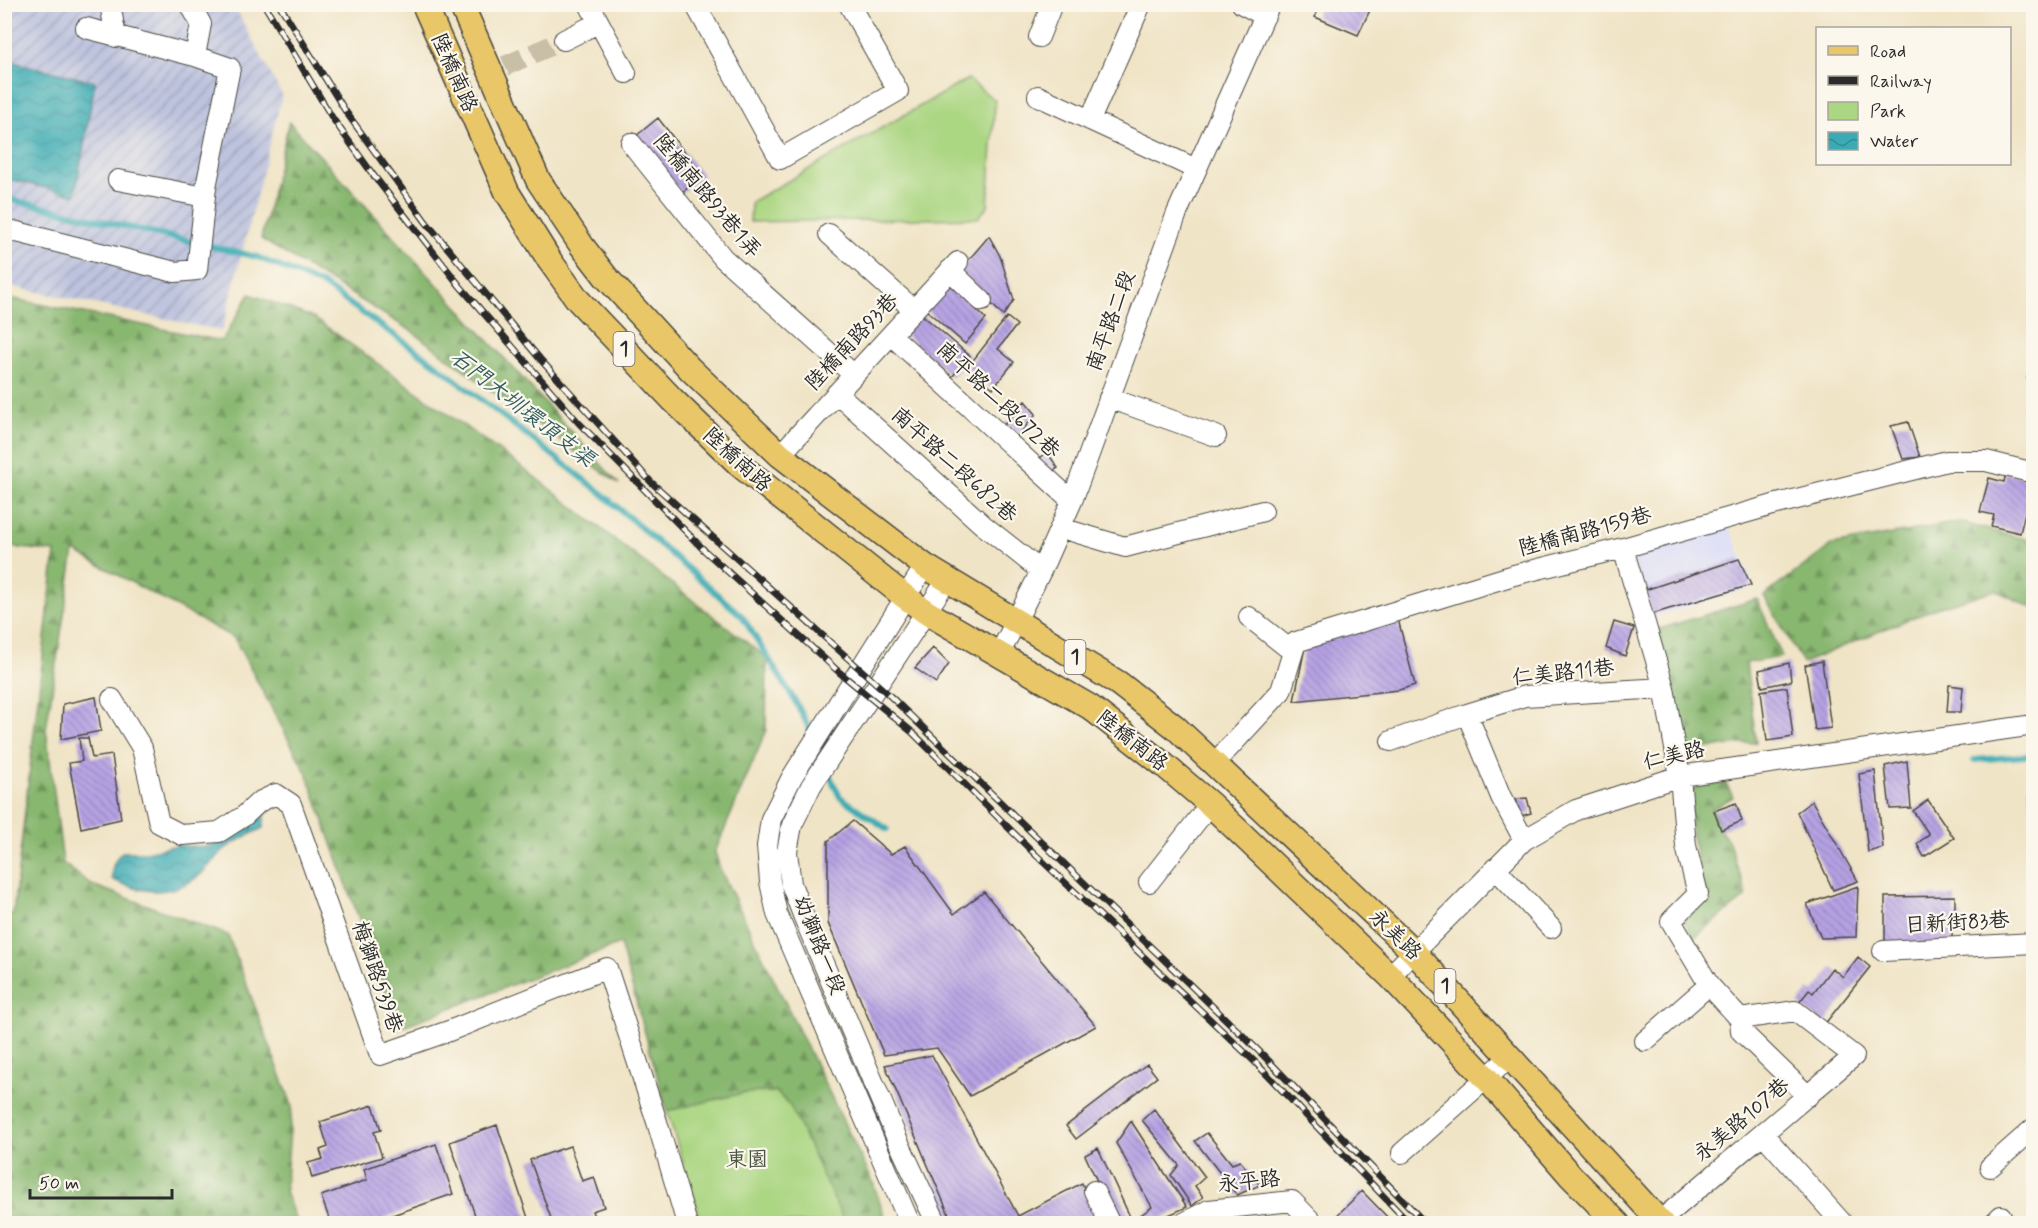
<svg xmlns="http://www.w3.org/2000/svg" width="2038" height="1228" font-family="Mynerve,'LXGW WenKai TC',sans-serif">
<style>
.built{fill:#d5d8f9}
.industrial{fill:url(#industrial-furrows)}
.forest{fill:url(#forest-firs);stroke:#5a714e;stroke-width:1.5}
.park{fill:#abd682;stroke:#6b8056;stroke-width:1.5}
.water{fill:url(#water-waves);stroke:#326b70;stroke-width:1.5}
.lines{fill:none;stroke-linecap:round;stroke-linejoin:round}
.stream{stroke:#3aabb4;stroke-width:6}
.building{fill:url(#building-back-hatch)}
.minor-tunnel{stroke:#c9bfa7;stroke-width:20;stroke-dasharray:20 10;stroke-linecap:butt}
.minor-casing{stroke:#494742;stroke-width:22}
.major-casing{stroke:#494742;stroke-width:27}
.minor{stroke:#fff;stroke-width:20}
.major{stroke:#e9c769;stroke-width:24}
.rail-casing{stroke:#2b2b2b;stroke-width:7}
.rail{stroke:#fbf7ec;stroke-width:4.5;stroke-dasharray:14;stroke-linecap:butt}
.labels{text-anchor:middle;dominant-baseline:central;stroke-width:4.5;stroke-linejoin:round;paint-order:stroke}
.shield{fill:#fbf7ec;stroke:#696865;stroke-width:1.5}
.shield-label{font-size:20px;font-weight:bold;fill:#2b2b2b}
.street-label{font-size:21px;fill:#2b2b2b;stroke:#fbf7ec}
.park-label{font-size:21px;fill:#4b5641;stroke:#fbf7ec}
.water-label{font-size:22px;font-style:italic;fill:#315e62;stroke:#fbf7ec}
</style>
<defs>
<pattern id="industrial-furrows" width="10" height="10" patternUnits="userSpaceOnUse" patternTransform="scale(1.5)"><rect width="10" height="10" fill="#bdc3de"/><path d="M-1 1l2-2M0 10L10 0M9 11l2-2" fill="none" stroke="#9a9fb4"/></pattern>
<pattern id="forest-firs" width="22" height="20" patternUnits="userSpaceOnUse" patternTransform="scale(1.5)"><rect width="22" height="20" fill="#88b770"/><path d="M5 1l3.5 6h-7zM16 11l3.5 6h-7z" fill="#6f955c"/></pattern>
<pattern id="water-waves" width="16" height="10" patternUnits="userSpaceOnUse" patternTransform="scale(1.5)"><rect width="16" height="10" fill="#3aabb4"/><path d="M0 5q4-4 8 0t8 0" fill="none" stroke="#318b93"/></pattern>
<pattern id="building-back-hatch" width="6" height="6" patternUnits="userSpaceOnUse" patternTransform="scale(1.5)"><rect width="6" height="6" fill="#b6a2e4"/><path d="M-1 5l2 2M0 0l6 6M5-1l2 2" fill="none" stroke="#9484b9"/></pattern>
</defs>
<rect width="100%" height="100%" fill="#fbf7ec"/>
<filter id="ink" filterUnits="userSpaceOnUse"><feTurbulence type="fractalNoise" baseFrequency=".0167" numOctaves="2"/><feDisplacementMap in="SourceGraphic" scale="12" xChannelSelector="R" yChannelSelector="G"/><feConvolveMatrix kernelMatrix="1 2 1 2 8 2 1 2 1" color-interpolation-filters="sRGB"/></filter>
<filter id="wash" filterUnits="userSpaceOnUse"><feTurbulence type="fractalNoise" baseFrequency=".008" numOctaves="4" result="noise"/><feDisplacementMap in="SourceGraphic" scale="24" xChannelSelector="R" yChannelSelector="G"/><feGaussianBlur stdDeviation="1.35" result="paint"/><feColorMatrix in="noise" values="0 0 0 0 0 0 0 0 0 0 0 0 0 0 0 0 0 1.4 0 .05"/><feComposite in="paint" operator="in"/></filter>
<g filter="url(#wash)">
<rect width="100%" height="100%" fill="#f0e4c6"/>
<path class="built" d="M1726,519L1754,587L1650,618L1631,552Z"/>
<path class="industrial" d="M5,5H234L282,95L222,331L5,285Z"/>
<path class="forest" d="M289,122L619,484L410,330L261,239Z
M250,294L314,318L523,468L767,658L766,731L715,852L720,869L872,1180L887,1223H845L790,1106L776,1092L744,1093L667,1111L620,944L398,1028L307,774L234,638L74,551L46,729L63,863L92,885L228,935L292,1105L285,1192L297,1223H5V915L13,914L55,552L5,546L4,297L222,341Z
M1959,522L2033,541V608L1995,590L1933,609L1803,663L1764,596L1832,545Z
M1757,599L1782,657L1746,663L1756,742L1684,751L1656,630Z
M1725,782L1733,797L1712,809L1721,832L1728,840L1747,896L1693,938L1683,918L1705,893L1692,836L1688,789Z"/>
<path class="park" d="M968,79L995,100L988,206L978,218L750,222L751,202Z
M776,1092L790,1106L845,1223H702L667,1111L744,1093Z"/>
<path class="water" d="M5,60L95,82L75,195L5,178Z
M268,804L273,807L265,815L263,828C251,834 237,840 226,848C216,856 209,867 200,875C173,897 141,894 112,879C111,867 114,860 122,852H146L178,845L205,847L229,839L249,827Z"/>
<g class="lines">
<path class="stream" d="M4,198L257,257L323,285L434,363L600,492L742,616L795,701L813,735
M1974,760L2034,755
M827,770L840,797L887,829"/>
</g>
<g id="blocks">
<path class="building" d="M1321,4H1373L1358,35L1315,17Z
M658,118L703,176L681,193L636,136Z
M989,236L1000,256L1014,300L1003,316L960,270Z
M949,283L986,319L965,344L926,310Z
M920,313L970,356L952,377L903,333Z
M1007,317L1017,325L998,349L1014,362L993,388L967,368Z
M2031,355H2034V381L2027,379Z
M1025,401L1036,414L1017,437L1004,425Z
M1908,422L1920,457L1903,459L1891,426Z
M1047,452L1058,468L1053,471L1039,459Z
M2006,472L2033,481L2020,533L1991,526L1994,515L1980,512L1989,478L2004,482Z
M1739,559L1751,585L1652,614L1645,590Z
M1398,619L1415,685L1399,690L1294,701L1305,647Z
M1614,622L1634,628L1625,656L1606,648Z
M933,648L949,664L936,683L915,668Z
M1822,661L1831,728L1815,730L1805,665Z
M1789,663L1791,681L1762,687L1759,670Z
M1949,685L1963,687L1961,712H1947Z
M1787,687L1793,737L1767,741L1761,691Z
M96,697L101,731L61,739L63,704Z
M79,738H88L92,758L112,755L121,819L81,828L69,763L82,761Z
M1907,761L1911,808L1890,809L1885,766Z
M1875,771L1883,848L1868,852L1859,774Z
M2029,794H2034V808H2030Z
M1527,798L1531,813L1521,816L1516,799Z
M1928,800L1954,838L1924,857L1917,844L1929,834L1913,811Z
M1812,801L1858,881L1833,890L1797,812Z
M1736,803L1742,821L1721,830L1714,811Z
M853,821L891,854L905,846L954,914L984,892L1096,1026L970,1096L937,1048L884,1055L828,923V841Z
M1858,886L1856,937L1821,938L1807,904Z
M1955,896V914H1961V927H1952V943H1885V897Z
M1858,957L1870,967L1824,1025L1798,1004L1809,990L1813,993L1832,968L1843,977Z
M932,1055L1018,1216L1082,1183L1099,1224H953L885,1065Z
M1147,1064L1157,1077L1076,1139L1066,1126Z
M373,1105L381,1130L374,1132L382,1157L312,1178L308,1163L323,1159L320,1150L328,1147L320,1122Z
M1154,1109L1205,1177L1195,1186L1203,1197L1192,1206L1171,1175L1179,1165L1142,1120Z
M1131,1121L1187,1207L1148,1224H1117L1085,1155L1098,1148L1132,1221L1152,1207L1116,1143Z
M497,1125L530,1224H478L450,1142Z
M1207,1133L1232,1164L1240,1161L1260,1185L1237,1195L1195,1141Z
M436,1144L453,1194L384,1218L386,1224H331L321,1196L367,1180L364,1169Z
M570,1146L582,1181L594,1177L604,1207L592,1211L597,1224H553L530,1160Z
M1362,1191L1394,1224H1332V1220Z"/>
</g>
</g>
<g filter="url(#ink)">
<use href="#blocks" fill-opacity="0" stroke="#494742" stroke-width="1.5"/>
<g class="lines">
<path class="minor-tunnel" d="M505,66L564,40"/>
<g class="minor-casing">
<path id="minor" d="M110,4L116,37
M190,4L201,24L195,56
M589,4L626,73
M695,4L780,159L898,91L849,4
M1242,4L1265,16
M1039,37L1052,4
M564,40L598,23
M1038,96L1196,169
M1090,120L1141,4
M631,143L723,258L854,375
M118,180L205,197
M13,231L175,272L197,270L206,187L230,68L195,56L86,28
M829,234L914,310
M950,270L982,301
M891,335L1072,501
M837,393L983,525L1041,571
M1109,398L1216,436
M780,455L958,262
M1061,528L1125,547L1263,511
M1623,548L1664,688L1680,776L1686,846L1698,894L1671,921L1709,985L1740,1019L1795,1011L1854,1056L1660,1221
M1249,617L1293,652
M999,655L1041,571L1072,501L1177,213L1270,4
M112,699L142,748L159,823L182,835L219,832L244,816L259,802L276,794L291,804L380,1055L449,1031L607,968L657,1122L687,1224
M1467,714L1501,797L1524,840
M1391,741L1467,714L1525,696L1664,688
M1214,764L1281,691L1296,642L1514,575L1623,548L1773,505L1947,461H1986L2034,473
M1495,868L1551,928
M1149,882L1210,804
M1883,951L2034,943
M1390,976L1524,840L1576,810L1680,776L2034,725
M1740,1019L1741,1031L1808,1096
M1645,1041L1709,985
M1763,1134L1843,1224
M1402,1153L1510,1057
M1990,1167L2034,1128
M1094,1191L1110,1224
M910,1224L777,914L770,882L767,846L771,819L792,777L925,566
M937,1224L898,1141L803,915L791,884L787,852L792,825L811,786L947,580
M1182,1224L1209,1210L1292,1201L1314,1224
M1993,1224L2001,1216"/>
</g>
<g class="major-casing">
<path id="major" d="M424,4L507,192L550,261L578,300L673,400L741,466L904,596L926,612L1090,707L1164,765L1210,804L1390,976L1487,1079L1569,1174L1618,1224
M461,4L538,180L582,246L606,277L690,369L780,455L925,566L1118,683L1175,727L1414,952L1662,1224"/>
</g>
<use href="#minor" class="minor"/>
<use href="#major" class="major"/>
<g class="rail-casing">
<path id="rail" d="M264,4L333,119L374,176L460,286L578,422L705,551L839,672L912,732L1036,855L1255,1062L1410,1224
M279,4L346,112L426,222L540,359L651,482L888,694L1264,1056L1426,1224"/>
</g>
<use href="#rail" class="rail"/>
</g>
</g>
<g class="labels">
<g class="shield">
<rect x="613.5" y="332" width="21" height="34" rx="4.5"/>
<rect x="1064.5" y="640" width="21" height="34" rx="4.5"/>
<rect x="1434.5" y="969" width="21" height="34" rx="4.5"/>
</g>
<g class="shield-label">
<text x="624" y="349">1</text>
<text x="1075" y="657">1</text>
<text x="1445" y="986">1</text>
</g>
<g class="street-label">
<text transform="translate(454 73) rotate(66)">陸橋南路</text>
<text transform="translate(707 196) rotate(50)">陸橋南路93巷1弄</text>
<text transform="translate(1111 321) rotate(-70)">南平路二段</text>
<text transform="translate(852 342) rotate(-47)">陸橋南路93巷</text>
<text transform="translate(998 400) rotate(43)">南平路二段672巷</text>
<text transform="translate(737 460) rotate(42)">陸橋南路</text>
<text transform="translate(954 465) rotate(42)">南平路二段682巷</text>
<text transform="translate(1585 532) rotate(-15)">陸橋南路159巷</text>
<text transform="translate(1563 673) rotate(-6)">仁美路11巷</text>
<text transform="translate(1132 741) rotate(38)">陸橋南路</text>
<text transform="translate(1674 756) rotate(-13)">仁美路</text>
<text transform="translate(1957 923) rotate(-3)">日新街83巷</text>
<text transform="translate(1395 935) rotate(44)">永美路</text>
<text transform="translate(819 945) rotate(68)">幼獅路一段</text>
<text transform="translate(377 977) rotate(71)">梅獅路539巷</text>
<text transform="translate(1742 1120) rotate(-40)">永美路107巷</text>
<text transform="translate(1249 1182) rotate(-6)">永平路</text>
</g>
<g class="park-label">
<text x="747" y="1160">東園</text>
</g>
<g class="water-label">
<text transform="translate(522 409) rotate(38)">石門大圳環頂支渠</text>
</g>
</g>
<rect width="2038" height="1228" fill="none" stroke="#fbf7ec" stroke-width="24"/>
<rect x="1816" y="27" width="195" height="138" fill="#fbf7ec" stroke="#a8a59f" stroke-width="1.5"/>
<rect x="1828" y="46" width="30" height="9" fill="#e9c769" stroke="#a8a59f" stroke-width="1.5"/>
<text x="1870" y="57" font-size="18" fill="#2b2b2b">Road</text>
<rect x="1828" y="76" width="30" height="9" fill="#2b2b2b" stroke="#a8a59f" stroke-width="1.5"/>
<text x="1870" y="87" font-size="18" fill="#2b2b2b">Railway</text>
<rect x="1828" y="102" width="30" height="18" fill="#abd682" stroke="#a8a59f" stroke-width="1.5"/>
<text x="1870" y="117" font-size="18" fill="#2b2b2b">Park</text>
<rect x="1828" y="132" width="30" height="18" fill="url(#water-waves)" stroke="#a8a59f" stroke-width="1.5"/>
<text x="1870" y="147" font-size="18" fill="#2b2b2b">Water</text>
<path d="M30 1189v9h142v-9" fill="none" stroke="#2b2b2b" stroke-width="3"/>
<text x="39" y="1189" font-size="18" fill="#2b2b2b" stroke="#fbf7ec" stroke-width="4.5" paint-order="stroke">50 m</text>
</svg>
